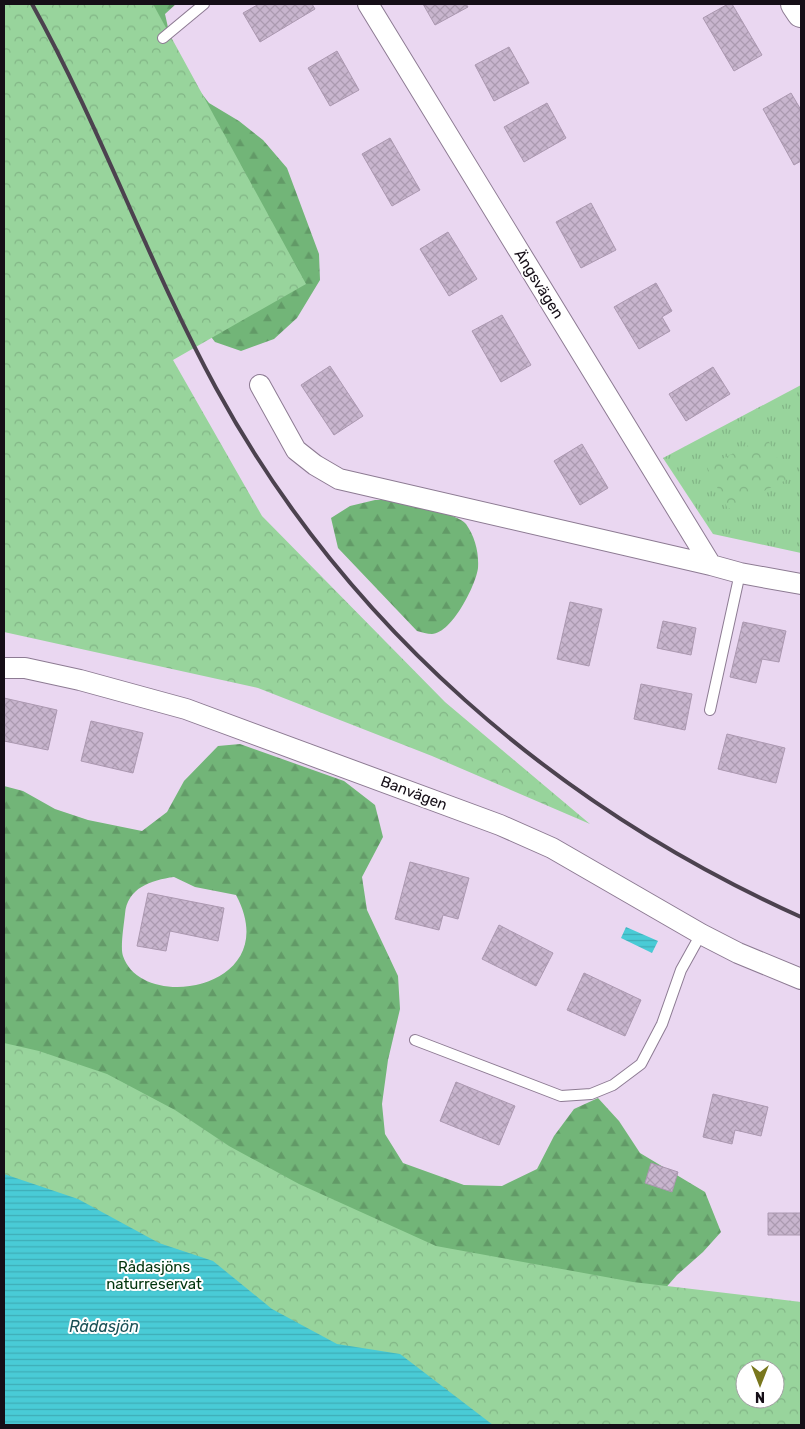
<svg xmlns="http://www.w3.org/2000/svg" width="805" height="1429" font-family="Rubik,sans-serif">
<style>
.grass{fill:url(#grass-tufts)}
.forest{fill:url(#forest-firs);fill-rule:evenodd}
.park{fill:url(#park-crowns);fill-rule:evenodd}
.water{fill:url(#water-rules)}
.building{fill:url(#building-cross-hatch);stroke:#ab98b0}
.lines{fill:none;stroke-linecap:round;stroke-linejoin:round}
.lane-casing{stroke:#8d7b93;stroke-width:12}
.street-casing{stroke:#8d7b93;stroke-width:22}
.secondary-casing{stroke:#8d7b93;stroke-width:30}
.lane{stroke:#fff;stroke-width:10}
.street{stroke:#fff;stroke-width:20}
.secondary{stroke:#fff;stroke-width:28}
.rail{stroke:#4c424f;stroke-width:4}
.labels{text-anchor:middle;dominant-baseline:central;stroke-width:4;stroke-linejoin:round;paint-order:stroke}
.street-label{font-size:15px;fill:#150e17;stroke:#fff}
.park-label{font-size:15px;fill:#02350d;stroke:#fff}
.water-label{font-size:16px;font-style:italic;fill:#1a5156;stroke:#fff}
</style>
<defs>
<pattern id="grass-tufts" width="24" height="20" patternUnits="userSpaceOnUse" patternTransform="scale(1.25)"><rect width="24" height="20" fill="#98d49c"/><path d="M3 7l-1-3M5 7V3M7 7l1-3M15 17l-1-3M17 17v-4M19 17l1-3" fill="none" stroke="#82b586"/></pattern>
<pattern id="forest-firs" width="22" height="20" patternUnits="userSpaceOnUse" patternTransform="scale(1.25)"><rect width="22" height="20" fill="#72b578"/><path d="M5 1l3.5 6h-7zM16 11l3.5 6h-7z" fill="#629a67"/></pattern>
<pattern id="park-crowns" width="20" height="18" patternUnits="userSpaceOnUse" patternTransform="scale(1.25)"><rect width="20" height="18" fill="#98d49c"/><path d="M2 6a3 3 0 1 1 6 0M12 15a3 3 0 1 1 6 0" fill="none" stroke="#82b586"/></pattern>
<pattern id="water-rules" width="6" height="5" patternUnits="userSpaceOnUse" patternTransform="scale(1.25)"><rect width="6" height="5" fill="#49cbd6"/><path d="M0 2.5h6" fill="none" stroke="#3fadb7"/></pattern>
<pattern id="building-cross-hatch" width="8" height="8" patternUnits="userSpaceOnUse" patternTransform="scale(1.25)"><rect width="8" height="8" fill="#c8b5ce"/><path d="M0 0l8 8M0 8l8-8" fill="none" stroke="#ab9ab0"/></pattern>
</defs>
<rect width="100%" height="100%" fill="#ead7f1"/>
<path class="grass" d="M801,385V553L713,534L663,458Z"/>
<path class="forest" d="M49,4H176L165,14L175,59L209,103L239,121L263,140L287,168L319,254L320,280L297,318L274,339L241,351L215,342L195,316Z
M375,500C382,500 390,499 398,500C411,502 459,515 466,524C475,537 479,552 478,568C476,585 452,633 432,634C427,634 422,632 417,631L338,548L331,518L350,506Z
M240,744L344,781L375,805L383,837L362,877L367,910L398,976L400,1009L388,1060L382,1104L385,1134L403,1163L464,1185L502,1186L537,1169L554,1136L574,1109L598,1098L619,1121L640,1153L705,1192L721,1232L703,1252L677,1275L647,1309L4,1174V786L23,791L55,809L88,820L142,831L167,812L184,781L218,746ZM174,877L195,887L236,895C286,989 142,1014 123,956C120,948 124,924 125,914C127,888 151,880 174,877Z"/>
<path class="park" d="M4,4H153L306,284L173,360L262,516L445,702L590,824L432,756L258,688L4,632Z
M766,436L788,479L728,509L707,467Z
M4,1043L39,1051L107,1074L175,1110L229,1146L299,1184L436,1246L633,1282L801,1302V1425H4ZM745,1369H775V1399H745Z"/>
<path class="water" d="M626,927L658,941L652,953L621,938Z
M4,1174L78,1199L159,1243L213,1261L272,1309L337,1344L400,1354L493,1425H4Z"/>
<path class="building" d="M259,4H312L315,9L260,42L243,13Z
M423,4H466L468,7L435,25Z
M728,4H732L762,55L734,71L703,18Z
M509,47L529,83L494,101L475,65Z
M337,51L359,90L330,106L308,68Z
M791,93L801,110V161L794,165L763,109Z
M547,103L566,138L524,162L504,127Z
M390,138L420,190L392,206L362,154Z
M591,203L616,250L581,268L556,222Z
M448,232L477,279L449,296L420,249Z
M656,283L672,311L662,317L670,331L639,349L614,307Z
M502,315L531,365L501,382L472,331Z
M330,366L363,416L334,435L301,385Z
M713,367L730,394L686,421L669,394Z
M582,444L608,488L580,505L554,461Z
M570,602L602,609L589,666L557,659Z
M663,621L696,628L691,655L657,648Z
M743,622L786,631L779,662L762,659L756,683L730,677Z
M641,684L692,694L685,730L634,719Z
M4,698L57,710L48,750L4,741Z
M91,721L143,733L133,773L81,761Z
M727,734L785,748L776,783L718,769Z
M410,862L469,878L458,919L443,915L439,930L395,919Z
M148,893L224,908L218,941L170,931L166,951L137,946Z
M499,925L553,953L536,986L482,959Z
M584,973L641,1000L625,1036L567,1010Z
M456,1082L515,1106L499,1145L440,1121Z
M713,1094L768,1107L761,1136L735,1130L732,1144L703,1137Z
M651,1163L678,1172L672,1192L645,1183Z
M768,1213H801V1235H768Z"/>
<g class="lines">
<g class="lane-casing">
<path id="lane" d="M163,38L204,4
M710,710L740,573
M415,1040L561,1096L591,1094L613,1085L641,1064L662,1024L681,970L701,934"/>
</g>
<g class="street-casing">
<path id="street" d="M368,4L711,565
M260,385L296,450L315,465L339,479L711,565L740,573L801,584
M4,668H25L80,680L186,709L500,825L552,848L701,934L738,953L801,979"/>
</g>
<g class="secondary-casing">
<path id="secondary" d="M795,4L801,13"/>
</g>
<use href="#lane" class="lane"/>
<use href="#street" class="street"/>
<use href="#secondary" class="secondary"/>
<path class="rail" d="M32,4C101,128 148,263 216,388C345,625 556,807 801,917"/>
</g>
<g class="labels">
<g class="street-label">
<text transform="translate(539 284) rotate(58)">Ängsvägen</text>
<text transform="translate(414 793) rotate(21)">Banvägen</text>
</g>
<g class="park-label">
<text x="154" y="1267">Rådasjöns<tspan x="154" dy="17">naturreservat</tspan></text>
</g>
<g class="water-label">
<text x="104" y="1326">Rådasjön</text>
</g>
</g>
<rect width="805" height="1429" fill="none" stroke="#150e17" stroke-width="10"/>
<g transform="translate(760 1384) rotate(180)"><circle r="24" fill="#ffffff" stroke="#a19fa2"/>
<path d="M0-4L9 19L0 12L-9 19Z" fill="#79771d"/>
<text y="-8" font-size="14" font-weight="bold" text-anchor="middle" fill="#150e17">N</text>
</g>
</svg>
